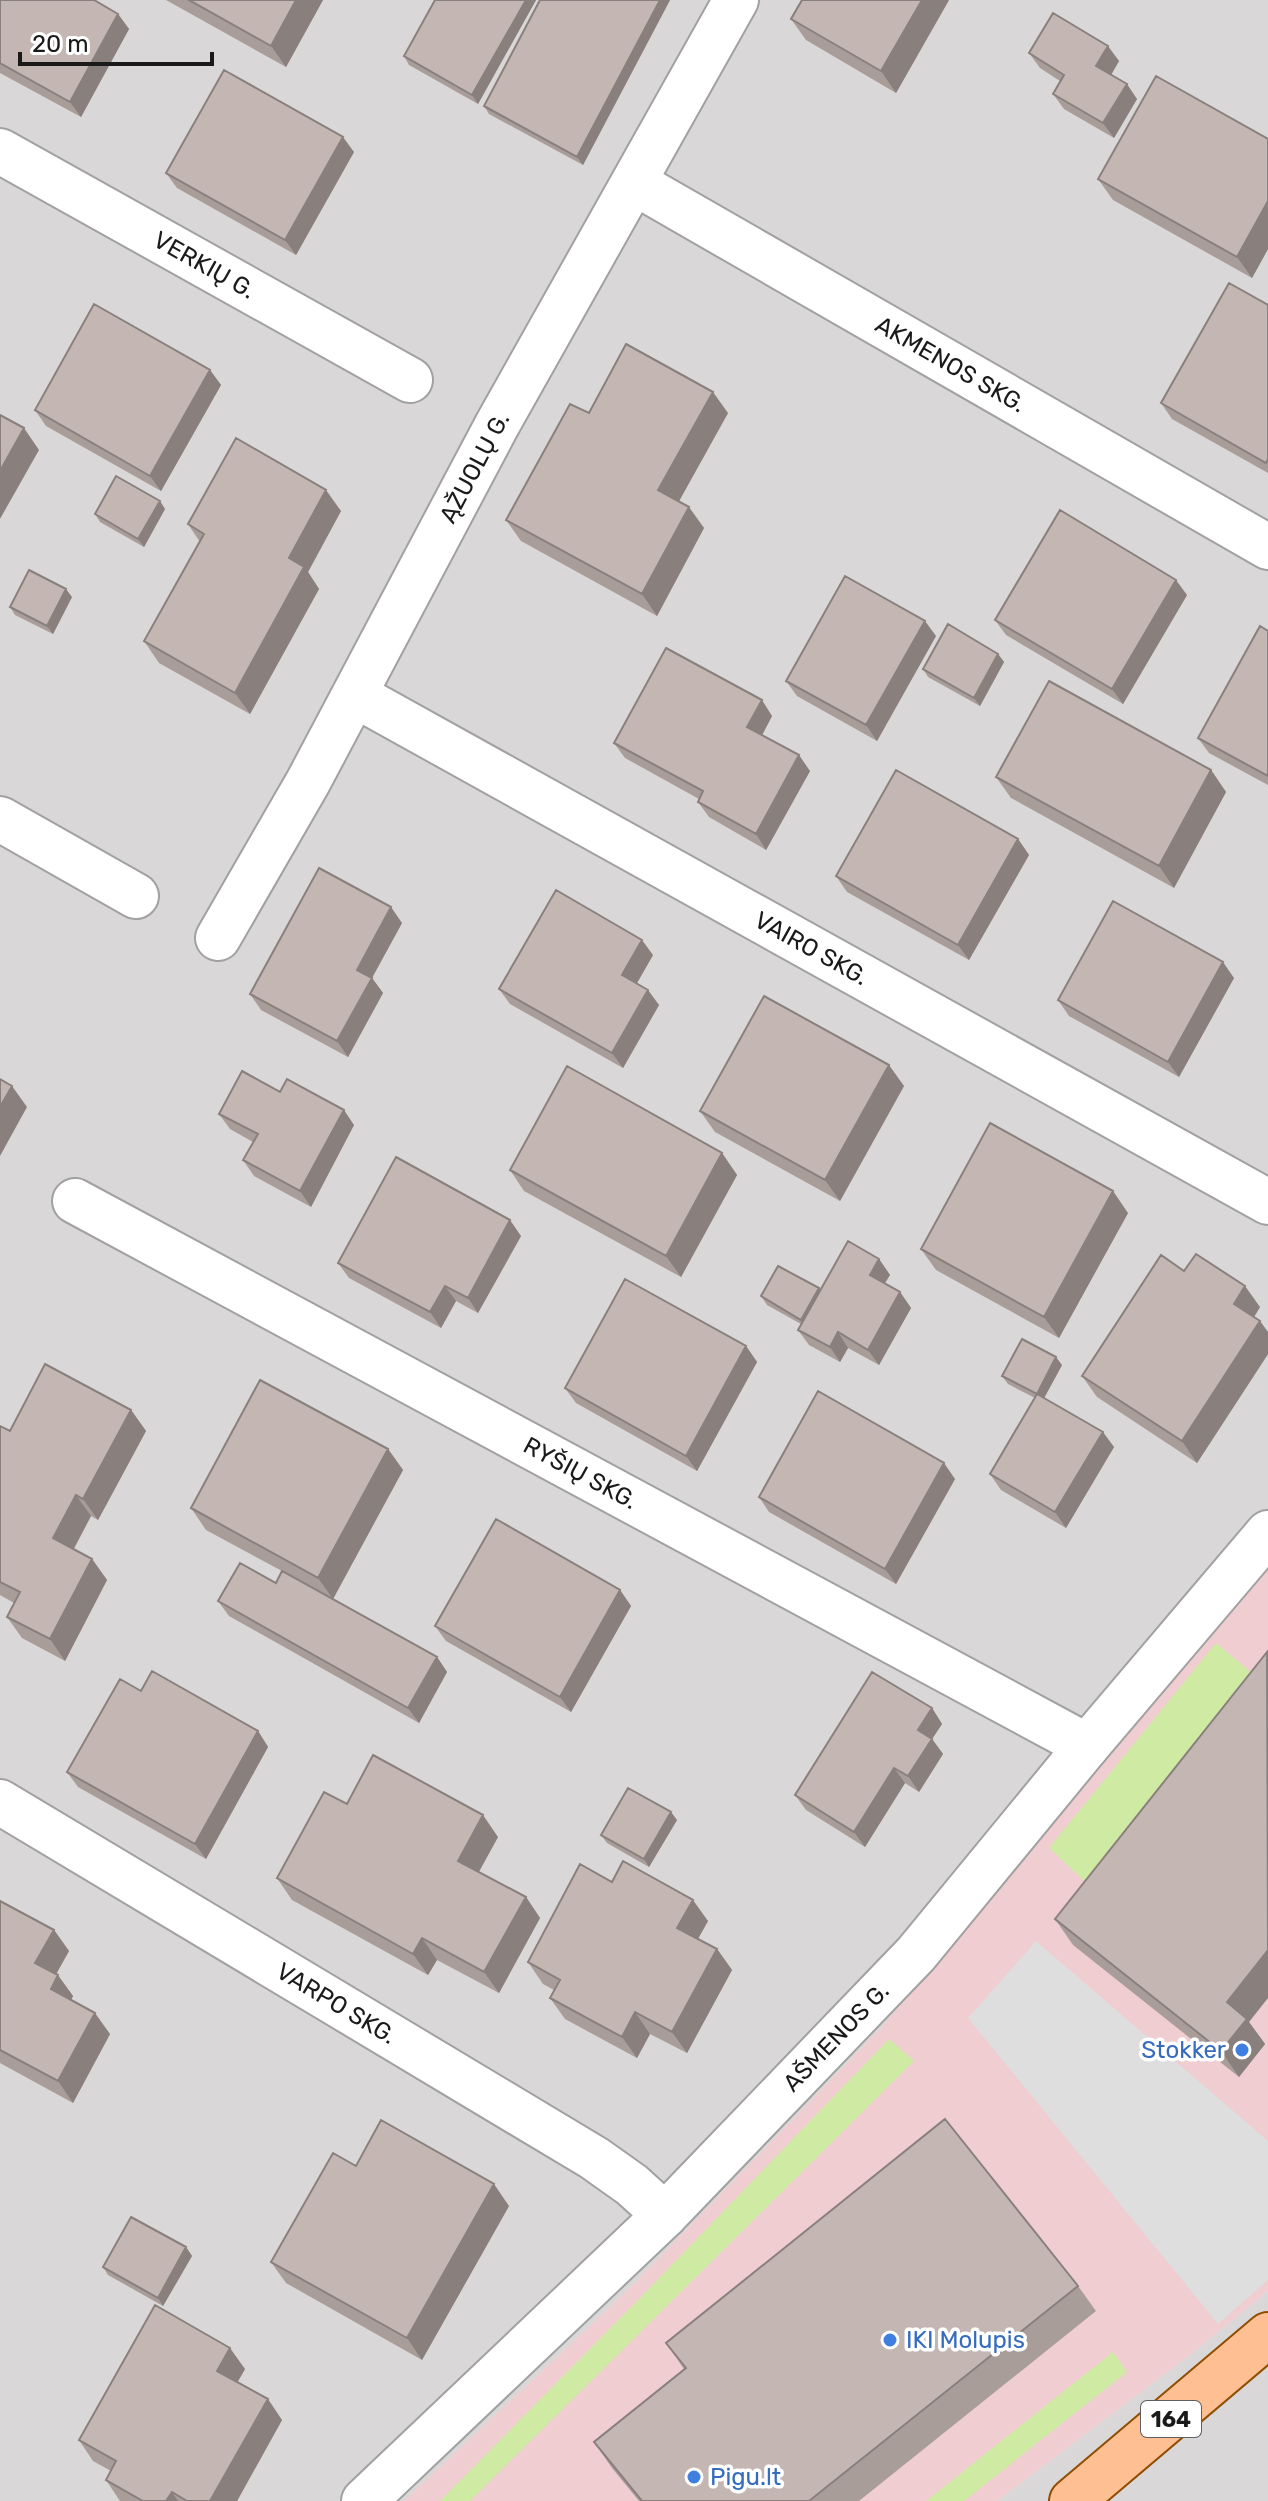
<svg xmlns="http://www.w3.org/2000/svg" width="1268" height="2501" font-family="Rubik,sans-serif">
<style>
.residential{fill:#d9d7d7}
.commercial{fill:#efcdd0}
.grass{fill:#cfeaa2}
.parking{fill:#dedede}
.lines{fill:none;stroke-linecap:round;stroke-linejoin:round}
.minor-casing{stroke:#a1a1a1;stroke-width:48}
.primary-casing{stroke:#914c00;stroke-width:48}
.minor{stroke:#fff;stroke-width:44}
.primary{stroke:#fec093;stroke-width:44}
.wall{fill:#a99d9a}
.shaded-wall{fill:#89807d}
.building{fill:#c4b7b3;stroke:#89807d;stroke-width:2}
.shop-dot{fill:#3f7fe0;stroke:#fff;stroke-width:3}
.labels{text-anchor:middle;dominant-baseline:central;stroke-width:7;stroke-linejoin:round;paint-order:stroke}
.shield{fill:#fff;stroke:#5f5f5f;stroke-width:2}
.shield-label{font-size:22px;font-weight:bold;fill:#1a1a1a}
.street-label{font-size:24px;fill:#1a1a1a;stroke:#fff}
.shop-label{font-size:24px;fill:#366cbe;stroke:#fff;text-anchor:start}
</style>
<rect width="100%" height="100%" fill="#ede6df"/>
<path class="residential" d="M0,0H1268V1565L881,2028L629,2289L404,2501H0Z
M1268,2291V2501H997L1190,2355Z"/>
<path class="commercial" d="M1268,1565V2291L1190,2355L997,2501H404L629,2289L881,2028Z"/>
<path class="grass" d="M1216,1643L1266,1685L1096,1892L1049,1848Z
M889,2039L914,2061L470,2501H440L639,2299Z
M1113,2352L1127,2372L964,2501H926Z"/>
<path class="parking" d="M1036,1941L1268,2141V2280L1218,2324L968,2018Z"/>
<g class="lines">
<g class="minor-casing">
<g id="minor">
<path id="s1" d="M0,151L410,380"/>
<path id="s2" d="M635,183L1268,547"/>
<path id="s3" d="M355,695L1268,1202"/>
<path d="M0,819L136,896"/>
<path id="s4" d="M218,938L308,782L497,425L736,0"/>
<path id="s5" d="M75,1201L1087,1746"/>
<path id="s6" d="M0,1802L594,2158L632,2185L665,2215"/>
<path id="s7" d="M364,2501L665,2215L916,1954L1087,1746L1268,1533"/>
</g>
</g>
<g class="primary-casing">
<path id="primary" d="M1072,2501L1268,2335"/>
</g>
<use href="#minor" class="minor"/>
<use href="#primary" class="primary"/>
</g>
<path class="wall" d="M0,0L118,14L129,29L81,117L0,73Z
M166,0H323L286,67Z
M435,0H536L478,104L409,65L404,56Z
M540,0H670L583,165L489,114L484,106Z
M802,0H949L896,93L806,40L791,19Z
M1029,53L1119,61L1111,75L1137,99L1114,138L1064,109L1053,94L1060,81L1040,68Z
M1268,139V249L1252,278L1113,200L1098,179Z
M354,152L296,255L177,188L166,173Z
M1268,305V473L1172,419L1161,403Z
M210,370L221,385L161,491L46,426L35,410Z
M589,413H728L679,501L704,528L657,616L521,541L506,520Z
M165,509L144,547L100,522L95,514Z
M341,511L308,572L319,589L250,714L159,663L144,641L200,542L188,524Z
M1187,595L1123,704L1006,635L995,620Z
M72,597L53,634L15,615L10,607Z
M1268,631V785L1209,753L1198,738Z
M936,636L877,741L797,696L786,681Z
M998,654L1004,662L980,706L928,677L923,669Z
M772,716L762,735L810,771L766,850L709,817L698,802L699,799L625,758L614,743Z
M1211,770L1226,792L1174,888L1011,798L996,777Z
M1018,839L1029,855L969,960L847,892L836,876Z
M402,923L372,978L383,993L348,1057L261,1010L250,994Z
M653,955L637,983L659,1005L623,1068L510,1004L499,989Z
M1234,978L1179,1077L1069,1016L1058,1000Z
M904,1086L840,1201L715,1132L700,1111Z
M280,1092L354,1125L311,1207L254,1176L243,1160L253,1142L230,1129L219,1114Z
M722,1153L737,1175L681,1277L524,1191L510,1170Z
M1128,1213L1059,1338L936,1270L921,1249Z
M521,1236L478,1313L456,1301L441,1328L349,1278L338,1263Z
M879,1259L890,1275L884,1284L900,1292L911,1308L879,1365L848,1348L840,1362L809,1345L798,1330L801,1324L767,1305L761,1296L819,1288L820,1290Z
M1184,1271L1260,1307L1254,1317L1268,1332V1354L1197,1463L1097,1397L1082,1376Z
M746,1346L757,1362L697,1471L576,1403L565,1388Z
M1062,1365L1044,1398L1114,1447L1066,1528L1001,1490L990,1474L1035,1398L1008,1384L1002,1376Z
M131,1410L146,1431L98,1520L91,1516L74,1549L92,1559L107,1580L65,1661L22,1638L7,1617L14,1603L0,1595V1426L10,1431Z
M388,1449L403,1470L333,1599L437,1657L447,1672L419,1723L229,1616L218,1601L276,1583L282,1571L206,1530L191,1508Z
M955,1479L896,1584L769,1512L759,1497Z
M620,1590L631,1606L571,1712L446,1641L435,1626Z
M141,1691L258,1731L268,1747L206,1859L78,1787L67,1772Z
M932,1708L942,1724L932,1739L943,1754L919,1792L905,1783L865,1847L806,1810L795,1795Z
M677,1820L649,1867L607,1843L601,1835Z
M498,1837L479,1872L526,1897L540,1918L499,1993L437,1960L428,1975L292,1900L277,1878Z
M612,1882L708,1921L698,1939L717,1949L732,1970L687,2053L650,2034L637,2058L565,2019L550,1998L554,1990L543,1984L528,1962Z
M0,1901L54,1930L69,1951L56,1974L73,1996L71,2000L110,2034L73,2103L0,2063Z
M1055,1919L1249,2022L1265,2044L1239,2077L1073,1945Z
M509,2206L422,2360L286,2283L271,2262Z
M186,2247L192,2256L163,2306L108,2275L103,2267Z
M1078,2286L1096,2311L859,2501H639L612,2468L594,2442L684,2369L666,2343Z
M245,2369L237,2382L282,2420L237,2501H120L106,2480L111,2471L93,2461L79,2440Z"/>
<path class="shaded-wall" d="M296,0H323L286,67L271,46Z
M526,0H536L478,104L472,95Z
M660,0H670L583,165L577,157Z
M922,0H949L896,93L881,71Z
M118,14L129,29L81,117L70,102Z
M1108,46L1119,61L1107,82L1096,66Z
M1127,84L1137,99L1114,138L1103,123Z
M343,137L354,152L296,255L285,240Z
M1268,201V249L1252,278L1237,257Z
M210,370L221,385L161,491L150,476Z
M713,392L728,413L673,512L658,490Z
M24,428L39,450L0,519V471Z
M326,490L341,511L308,572L319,589L250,714L235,693L289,558Z
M160,501L165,509L144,547L138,539Z
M689,507L704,528L657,616L642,594Z
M1176,580L1187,595L1123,704L1112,689Z
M66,589L72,597L53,634L47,626Z
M925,621L936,636L877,741L866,725Z
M998,654L1004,662L980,706L974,698Z
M762,700L772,716L758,743L747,727Z
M799,755L810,771L766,850L756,834Z
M1211,770L1226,792L1174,888L1159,866Z
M1018,839L1029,855L969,960L958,945Z
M391,907L402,923L368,985L357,970Z
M642,940L653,955L633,990L622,975Z
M1223,962L1234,978L1179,1077L1168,1062Z
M372,978L383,993L348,1057L337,1041Z
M648,990L659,1005L623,1068L612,1053Z
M889,1065L904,1086L840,1201L825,1180Z
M12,1086L27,1107L0,1156V1107Z
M344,1110L354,1125L311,1207L300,1191Z
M722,1153L737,1175L681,1277L666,1256Z
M1113,1191L1128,1213L1059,1338L1044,1317Z
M510,1220L521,1236L478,1313L468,1298Z
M879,1259L890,1275L880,1291L870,1275Z
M445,1286L456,1301L441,1328L430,1312Z
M1245,1286L1260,1307L1249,1325L1234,1304Z
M819,1288L825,1296L807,1328L801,1320Z
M900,1292L911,1308L879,1365L868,1350Z
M1260,1321L1268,1332V1354L1197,1463L1182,1441Z
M838,1332L848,1348L840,1362L830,1347Z
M746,1346L757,1362L697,1471L686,1456Z
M1056,1357L1062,1365L1042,1402L1037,1394Z
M131,1410L146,1431L98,1520L83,1499Z
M1103,1432L1114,1447L1066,1528L1055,1512Z
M388,1449L403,1470L333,1599L318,1578Z
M944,1463L955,1479L896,1584L885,1569Z
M76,1495L91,1516L68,1559L53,1538Z
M92,1559L107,1580L65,1661L50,1639Z
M620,1590L631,1606L571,1712L560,1697Z
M437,1657L447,1672L419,1723L408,1708Z
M932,1708L942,1724L932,1739L943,1754L919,1792L908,1776L918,1730Z
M258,1731L268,1747L206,1859L195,1844Z
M894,1768L905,1783L865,1847L854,1832Z
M671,1812L677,1820L649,1867L644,1859Z
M483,1815L498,1837L473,1882L458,1861Z
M526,1897L540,1918L499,1993L484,1972Z
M693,1900L708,1921L692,1949L677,1928Z
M54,1930L69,1951L50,1985L35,1963Z
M422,1938L437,1960L428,1975L413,1954Z
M717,1949L732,1970L687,2053L672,2032Z
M1268,1950V1998L1249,2022L1265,2044L1239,2077L1221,2051L1227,2002Z
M58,1975L73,1996L66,2010L51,1989Z
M635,2012L650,2034L637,2058L622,2037Z
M95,2013L110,2034L73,2103L58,2081Z
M494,2184L509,2206L422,2360L407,2338Z
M186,2247L192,2256L163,2306L158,2298Z
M230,2348L245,2369L232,2392L217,2371Z
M268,2399L282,2420L237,2501H210Z
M172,2492L178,2501H166Z"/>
<path class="building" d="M0,0H94L118,14L70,102L0,63Z
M189,0H296L271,46Z
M435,0H526L472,95L404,56Z
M540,0H660L577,157L484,106Z
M802,0H922L881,71L791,19Z
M1053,13L1108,46L1096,66L1127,84L1103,123L1053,94L1064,75L1029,53Z
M224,70L343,137L285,240L166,173Z
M1156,76L1268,139V201L1237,257L1098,179Z
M1229,283L1268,305V459L1266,463L1161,403Z
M94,304L210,370L150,476L35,410Z
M626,344L713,392L658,490L689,507L642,594L506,520L570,404L589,413Z
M0,415L24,428L0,471Z
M236,438L326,490L289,558L304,567L235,693L144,641L204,534L188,524Z
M116,476L160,501L138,539L95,514Z
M1060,510L1176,580L1112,689L995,620Z
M29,570L66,589L47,626L10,607Z
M845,576L925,621L866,725L786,681Z
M948,624L998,654L974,698L923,669Z
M1260,626L1268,631V776L1198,738Z
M666,648L762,700L747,727L799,755L756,834L698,802L703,791L614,743Z
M1049,681L1211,770L1159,866L996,777Z
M896,770L1018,839L958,945L836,876Z
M319,868L391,907L357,970L372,978L337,1041L250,994Z
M556,890L642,940L622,975L648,990L612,1053L499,989Z
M1113,901L1223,962L1168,1062L1058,1000Z
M764,996L889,1065L825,1180L700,1111Z
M567,1066L722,1153L666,1256L510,1170Z
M242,1071L280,1092L287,1079L344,1110L300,1191L243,1160L258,1134L219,1114Z
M0,1079L12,1086L0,1107Z
M990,1123L1113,1191L1044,1317L921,1249Z
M396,1157L510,1220L468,1298L445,1286L430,1312L338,1263Z
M848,1241L879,1259L870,1275L900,1292L868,1350L838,1332L830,1347L798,1330Z
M1196,1254L1245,1286L1234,1304L1260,1321L1182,1441L1082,1376L1161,1255L1184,1271Z
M778,1266L819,1288L801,1320L761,1296Z
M625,1279L746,1346L686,1456L565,1388Z
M1022,1339L1056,1357L1037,1394L1002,1376Z
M45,1364L131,1410L83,1499L76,1495L53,1538L92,1559L50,1639L7,1617L20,1592L0,1582V1426L10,1431Z
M260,1380L388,1449L318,1578L191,1508Z
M818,1391L944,1463L885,1569L759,1497Z
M1037,1394L1103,1432L1055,1512L990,1474Z
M496,1519L620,1590L560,1697L435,1626Z
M240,1563L276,1583L282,1571L437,1657L408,1708L218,1601Z
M1267,1652L1268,1950L1227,2002L1247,2019L1221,2051L1055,1919Z
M152,1671L258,1731L195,1844L67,1772L120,1679L141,1691Z
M872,1672L932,1708L918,1730L932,1739L908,1776L894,1768L854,1832L795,1795Z
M373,1755L483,1815L458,1861L526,1897L484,1972L422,1938L413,1954L277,1878L324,1792L347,1804Z
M628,1788L671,1812L644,1859L601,1835Z
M623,1861L693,1900L677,1928L717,1949L672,2032L635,2012L622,2037L550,1998L560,1980L528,1962L580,1864L612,1882Z
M0,1901L54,1930L35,1963L58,1975L51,1989L95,2013L58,2081L0,2050Z
M945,2119L1078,2286L809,2501H642L594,2442L686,2368L666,2343Z
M381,2120L494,2184L407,2338L271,2262L333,2153L356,2166Z
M131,2217L186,2247L158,2298L103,2267Z
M155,2305L230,2348L217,2371L268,2399L210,2501H187L172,2492L166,2501H143L106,2480L116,2461L79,2440Z"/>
<g class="shop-dot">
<circle cx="1242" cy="2050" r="8"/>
<circle cx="890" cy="2340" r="8"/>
<circle cx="694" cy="2477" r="8"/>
</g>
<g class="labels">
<rect class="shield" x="1141" y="2401" width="60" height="36" rx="6"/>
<g class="shield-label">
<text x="1171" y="2419">164</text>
</g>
<g class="street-label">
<text stroke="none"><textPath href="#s1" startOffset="234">VERKIŲ G.</textPath></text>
<text stroke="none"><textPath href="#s2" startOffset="364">AKMENOS SKG.</textPath></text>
<text stroke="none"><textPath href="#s4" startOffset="536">ĄŽUOLŲ G.</textPath></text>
<text stroke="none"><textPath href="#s3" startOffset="522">VAIRO SKG.</textPath></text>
<text stroke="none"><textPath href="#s5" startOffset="574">RYŠIŲ SKG.</textPath></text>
<text stroke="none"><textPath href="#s6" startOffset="392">VARPO SKG.</textPath></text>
<text stroke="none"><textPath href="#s7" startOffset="662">AŠMENOS G.</textPath></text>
</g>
<g class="shop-label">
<text x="1226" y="2050" text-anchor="end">Stokker</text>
<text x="906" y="2340">IKI Molupis</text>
<text x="710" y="2477">Pigu.lt</text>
</g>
</g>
<path d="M20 52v12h192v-12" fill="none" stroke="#1a1a1a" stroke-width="4"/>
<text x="32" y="52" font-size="24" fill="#1a1a1a" stroke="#ffffff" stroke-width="6" paint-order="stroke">20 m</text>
</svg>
